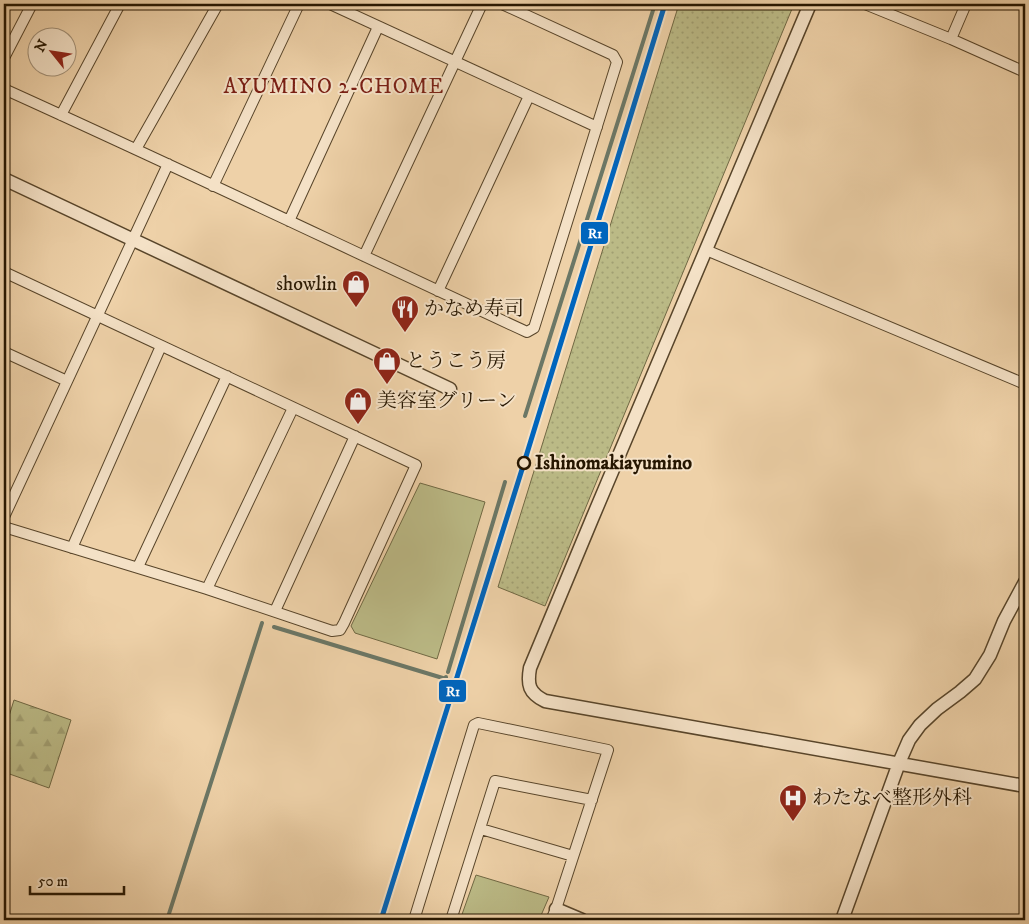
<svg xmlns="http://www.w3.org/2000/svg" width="1029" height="924" font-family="'IM FELL DW Pica','Noto Serif JP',serif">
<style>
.grass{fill:url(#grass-dots);stroke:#706843}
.forest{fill:url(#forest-firs);stroke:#706843}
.green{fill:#bbba86;stroke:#706843}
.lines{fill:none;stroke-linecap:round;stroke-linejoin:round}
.stream{stroke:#6b7766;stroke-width:4}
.minor-casing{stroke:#58452a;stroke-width:12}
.tertiary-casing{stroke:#58452a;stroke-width:15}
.minor{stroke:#f4e1c6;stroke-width:10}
.tertiary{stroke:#f4e1c6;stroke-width:12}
.rail-1-casing{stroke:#f4e1c6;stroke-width:9}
.rail-1{stroke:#0065bd;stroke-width:5}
.stop-dot{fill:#f4e1c6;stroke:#261600;stroke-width:2.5}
.labels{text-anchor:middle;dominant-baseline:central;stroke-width:4;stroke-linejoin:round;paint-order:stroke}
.poi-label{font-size:20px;fill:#261600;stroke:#f4e1c6;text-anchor:start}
.stop-label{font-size:20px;font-weight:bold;fill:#261600;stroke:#f4e1c6;text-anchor:start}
.neighbourhood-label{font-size:21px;letter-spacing:1px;fill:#7a1f14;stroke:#f4e1c6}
.line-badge{stroke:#f4e1c6;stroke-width:2}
.badge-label{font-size:14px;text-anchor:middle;font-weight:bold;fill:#fff}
</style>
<defs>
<pattern id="grass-dots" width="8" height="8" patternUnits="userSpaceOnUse" patternTransform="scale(1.25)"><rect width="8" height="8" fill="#bbba86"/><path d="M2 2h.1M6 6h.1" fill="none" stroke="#a19f72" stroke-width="1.8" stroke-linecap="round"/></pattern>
<pattern id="forest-firs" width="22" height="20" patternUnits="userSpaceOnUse" patternTransform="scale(1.25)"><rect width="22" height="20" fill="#bbba86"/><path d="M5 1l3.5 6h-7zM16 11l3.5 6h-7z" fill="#a19f72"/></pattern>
</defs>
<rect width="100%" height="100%" fill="#eed1a8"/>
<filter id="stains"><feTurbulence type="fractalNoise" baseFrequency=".004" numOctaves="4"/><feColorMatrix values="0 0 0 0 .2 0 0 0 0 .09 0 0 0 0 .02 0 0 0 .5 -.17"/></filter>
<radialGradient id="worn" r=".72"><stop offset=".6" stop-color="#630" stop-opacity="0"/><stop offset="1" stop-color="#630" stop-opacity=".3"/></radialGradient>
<path class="grass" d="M679,4H794L545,606L498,587Z"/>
<path class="forest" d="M14,700L71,720L49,788L4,772V732Z"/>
<path class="green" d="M420,483L485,502L437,659L355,633L351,626Z
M476,875L549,897L539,920H460Z"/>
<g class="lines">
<path class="stream" d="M525,416L655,4
M274,627L446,679V677
M448,672L505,482
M167,920L262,623"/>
<g class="minor-casing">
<path id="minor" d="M330,4L597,127
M865,4L951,39L1025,72
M951,39L966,4
M4,58L32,4
M4,89C179,168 352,251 527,332L534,328L617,62L613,55L502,4
M61,115L120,4
M136,149L218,4
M213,186L299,4
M289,221L378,27
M706,250L1025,384
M364,256L482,4
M4,272L416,465L344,623L340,630L332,631L207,589L4,527
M438,291L529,96
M4,352L67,381
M4,517L168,164
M72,548L161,346
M138,567L227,376
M207,589L293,408
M275,611L355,436
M481,829L573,856
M414,920L474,725L478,723L608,750L556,909L551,920
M451,920L495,781L592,800"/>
</g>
<g class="tertiary-casing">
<path id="tertiary" d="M810,4L592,519L530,668C527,685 529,693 545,701L1025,786
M4,179L450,389
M556,909L582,920
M842,920L899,763L909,740L920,725L937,709L960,692L975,679L990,655L1004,621L1025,582"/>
</g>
<use href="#minor" class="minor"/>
<use href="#tertiary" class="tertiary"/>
<g class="rail-1-casing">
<path id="rail-1" d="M381,920L524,463L665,4"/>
</g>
<use href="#rail-1" class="rail-1"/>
</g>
<defs>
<g id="shop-pin" transform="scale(1.4375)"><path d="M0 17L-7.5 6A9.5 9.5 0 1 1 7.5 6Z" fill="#8f2418" stroke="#f4e1c6"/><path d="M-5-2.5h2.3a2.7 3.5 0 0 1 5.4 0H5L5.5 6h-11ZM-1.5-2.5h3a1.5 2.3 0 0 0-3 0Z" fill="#fff"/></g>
<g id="restaurant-pin" transform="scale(1.4375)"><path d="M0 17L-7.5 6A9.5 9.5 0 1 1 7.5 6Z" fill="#8f2418" stroke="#f4e1c6"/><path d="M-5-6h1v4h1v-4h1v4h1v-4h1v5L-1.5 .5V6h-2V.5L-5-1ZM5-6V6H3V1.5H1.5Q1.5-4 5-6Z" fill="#fff"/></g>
<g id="hospital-pin" transform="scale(1.4375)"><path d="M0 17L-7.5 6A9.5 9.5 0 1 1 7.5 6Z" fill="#8f2418" stroke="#f4e1c6"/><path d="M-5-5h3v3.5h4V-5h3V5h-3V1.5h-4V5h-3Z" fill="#fff"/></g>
</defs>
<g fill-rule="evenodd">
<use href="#shop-pin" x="356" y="284"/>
<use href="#restaurant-pin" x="405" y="309"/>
<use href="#shop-pin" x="387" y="361"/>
<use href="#shop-pin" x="358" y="401"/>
<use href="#hospital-pin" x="793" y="798"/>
</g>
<circle class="stop-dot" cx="524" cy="463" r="6"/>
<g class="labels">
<g class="poi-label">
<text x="337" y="284" text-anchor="end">showlin</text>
<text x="424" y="309">かなめ寿司</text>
<text x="406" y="361">とうこう房</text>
<text x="377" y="401">美容室グリーン</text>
<text x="812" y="798">わたなべ整形外科</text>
</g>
<g class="stop-label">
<text x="535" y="463">Ishinomakiayumino</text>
</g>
<g class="neighbourhood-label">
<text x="334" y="87">AYUMINO 2-CHOME</text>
</g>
</g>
<g class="line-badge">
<rect x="580" y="221" width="29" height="24" rx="5" fill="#0065bd"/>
<rect x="438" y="679" width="29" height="24" rx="5" fill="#0065bd"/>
</g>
<g class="badge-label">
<text x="595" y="238">R1</text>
<text x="453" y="696">R1</text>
</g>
<rect width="1029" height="924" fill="none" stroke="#eed1a8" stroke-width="20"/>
<rect x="5" y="5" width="1019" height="914" fill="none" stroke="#261600" stroke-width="2.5"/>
<rect x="10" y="10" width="1009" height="904" fill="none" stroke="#261600"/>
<g transform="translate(52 52) rotate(300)"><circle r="24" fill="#f4e1c6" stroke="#a29077"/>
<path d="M0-4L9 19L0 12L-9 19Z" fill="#8f2418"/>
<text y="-8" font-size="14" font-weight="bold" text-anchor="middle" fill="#261600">N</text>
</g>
<path d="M30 886v8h94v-8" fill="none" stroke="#261600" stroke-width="2.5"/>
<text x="38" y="886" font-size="15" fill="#261600" stroke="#f4e1c6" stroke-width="4" paint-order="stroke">50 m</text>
<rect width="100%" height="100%" filter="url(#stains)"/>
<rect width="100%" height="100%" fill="url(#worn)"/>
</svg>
